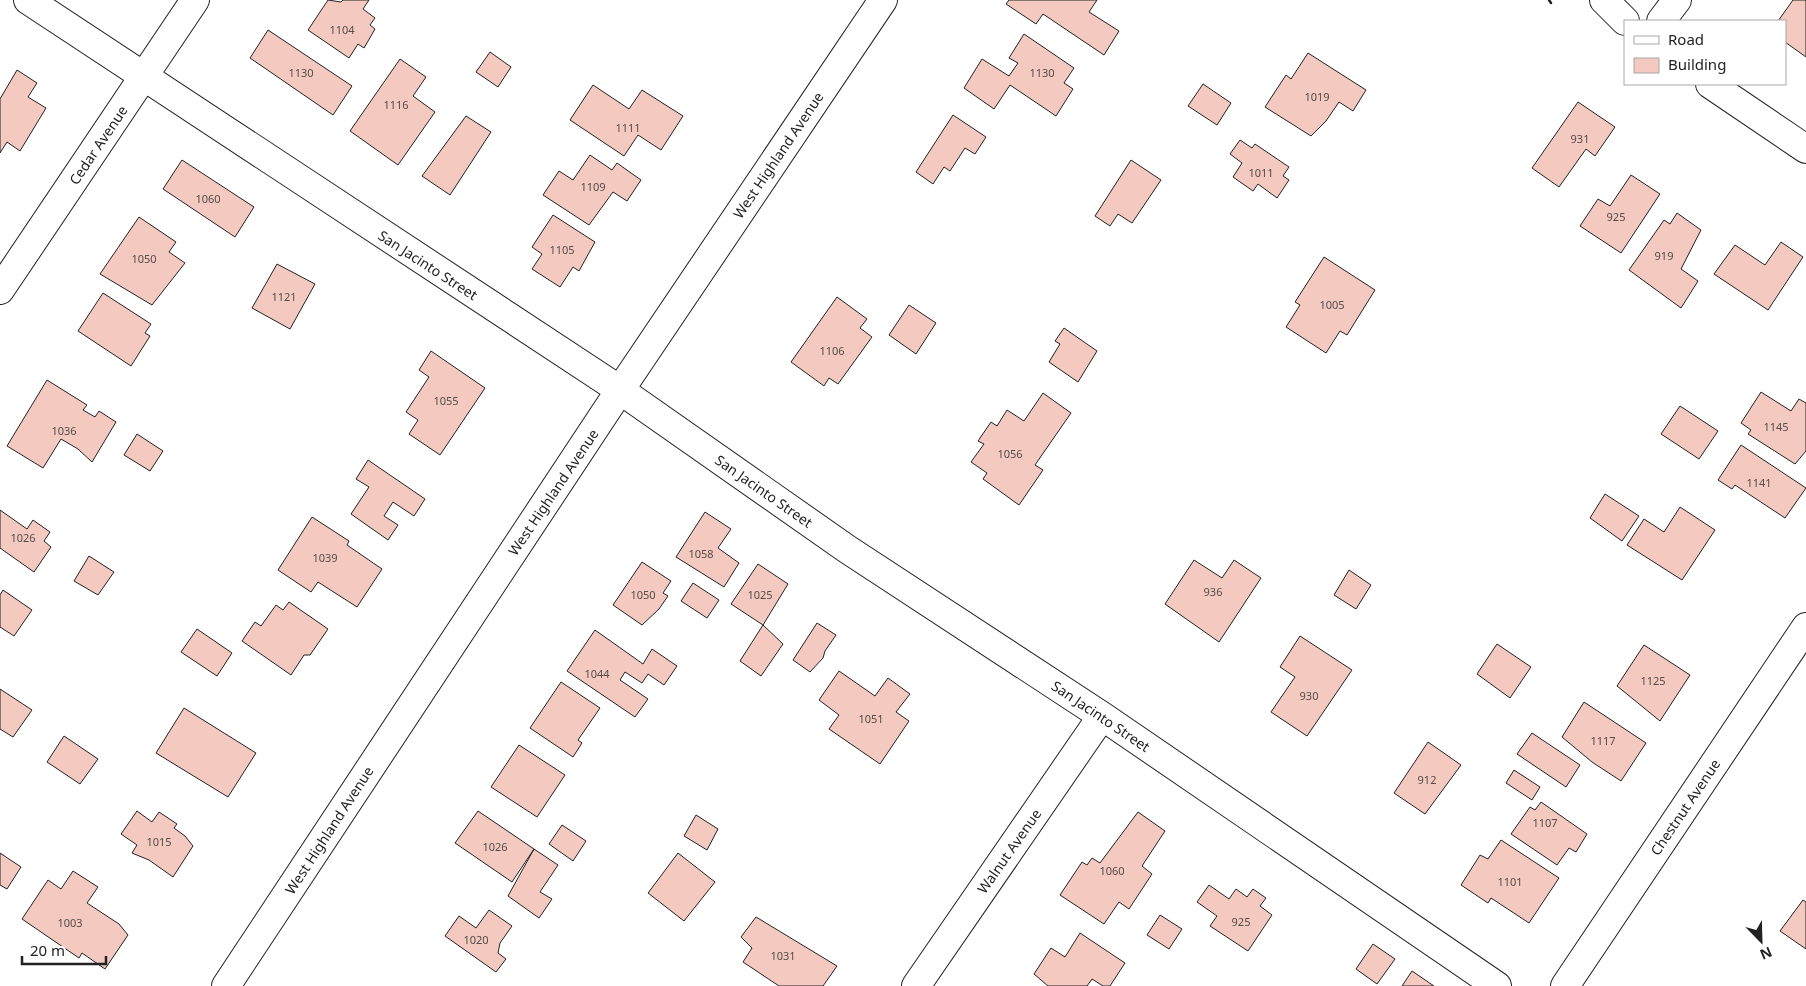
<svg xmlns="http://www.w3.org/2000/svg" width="1806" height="986" font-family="'Noto Sans',sans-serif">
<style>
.building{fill:#f3c9c0;stroke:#222}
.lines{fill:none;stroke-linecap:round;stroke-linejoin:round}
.minor-casing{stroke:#222;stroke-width:30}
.minor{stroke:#fff;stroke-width:28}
.wall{stroke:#222;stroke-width:2.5}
.labels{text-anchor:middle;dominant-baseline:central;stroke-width:4;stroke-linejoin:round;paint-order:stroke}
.number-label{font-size:11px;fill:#564c4a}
.street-label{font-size:14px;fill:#222;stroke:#fff}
</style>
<rect width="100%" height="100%" fill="#fff"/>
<path class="building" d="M328,0L341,2L343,0H369L363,9L375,18L370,25L375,29L364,48L358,44L349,58L308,30Z
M1009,0H1097L1089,12L1119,31L1104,55L1043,14L1036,24L1006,4Z
M1793,0H1806V57L1785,42V21H1778Z
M268,30L352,86L333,115L250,58Z
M1024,34L1074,68L1064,83L1073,89L1056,116L1010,85L994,109L964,88L982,59L1009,76L1018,63L1009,58Z
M490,52L511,67L498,87L476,72Z
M1308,53L1366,90L1353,111L1339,102L1326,121L1311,136L1265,107L1286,75L1291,79Z
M400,59L426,77L413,96L435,112L398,165L350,131Z
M17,70L37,83L28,97L46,108L20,151L7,142L0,153V99Z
M1203,84L1231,103L1217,125L1188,106Z
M593,85L629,109L642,90L683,116L661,150L638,135L624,156L570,120Z
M1578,102L1615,127L1595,156L1586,149L1559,187L1532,168Z
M953,115L986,137L975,154L965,148L950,171L944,167L933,184L916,172Z
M466,116L491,132L450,195L422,176Z
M1240,140L1252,148L1255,144L1289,167L1283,176L1289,180L1277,198L1258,184L1253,191L1233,177L1242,163L1230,154Z
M590,155L612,170L617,163L641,180L627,201L613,192L589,225L543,195L559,171L573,180Z
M182,160L254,207L235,237L163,189Z
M1131,160L1161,180L1132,223L1118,214L1110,226L1095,216Z
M1631,175L1660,194L1621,253L1580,226L1598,199L1610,206Z
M1677,213L1701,230L1681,269L1698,281L1681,308L1629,270L1664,220L1670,224Z
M553,215L595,242L579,271L573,267L560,287L532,269L542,254L532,247Z
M139,217L176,242L169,252L185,263L152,305L100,274Z
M1781,242L1803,257L1768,310L1714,274L1735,245L1765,265Z
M1324,257L1375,290L1347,335L1340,331L1326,353L1286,327L1300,305L1295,302Z
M277,264L315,284L290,329L252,308Z
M103,293L151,324L145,333L150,336L131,366L78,331Z
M837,297L867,319L860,328L872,337L838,384L829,378L824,386L791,362Z
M909,305L936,323L916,354L889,335Z
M1064,328L1097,351L1078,382L1049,362L1060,344L1055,341Z
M431,351L485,388L440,455L409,434L418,420L406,412L429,377L419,370Z
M47,380L87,405L83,410L95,417L99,411L116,422L92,462L78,449L61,439L43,468L7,446Z
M1761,392L1791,411L1799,399L1806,403V451L1795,464L1748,434L1751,430L1741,423Z
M1043,393L1071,413L1035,465L1043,470L1019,505L983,479L987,473L971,462L984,444L978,441L991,422L997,426L1007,410L1024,421Z
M1680,406L1718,431L1699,459L1661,434Z
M137,434L163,451L150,471L124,455Z
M1741,445L1806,488L1785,518L1735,485L1732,489L1718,480Z
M368,460L425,499L414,516L393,502L384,516L398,525L388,540L351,514L369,487L356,479Z
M1605,494L1639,516L1622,541L1590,518Z
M1680,507L1715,530L1682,580L1627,545L1644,519L1664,532Z
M0,510L27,529L33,520L50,532L44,541L51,547L34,572L0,548Z
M705,512L731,529L718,548L739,563L724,587L676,557Z
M312,517L349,541L347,545L382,569L357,607L318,582L311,592L278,570Z
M89,556L114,572L98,595L74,581Z
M1194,560L1222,578L1234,560L1261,578L1219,642L1165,604Z
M642,562L671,581L663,593L668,596L659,609L642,625L613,605Z
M758,564L788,584L763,625L731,604Z
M1349,570L1371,585L1356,609L1334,595Z
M693,583L719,600L707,618L681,601Z
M3,590L32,610L14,636L0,627V595Z
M289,602L328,629L310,655H304L291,675L242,641L255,622L261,626L276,605L283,610Z
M817,623L836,635L825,651L823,658L810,672L793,660Z
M763,625L783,644L761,676L740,661Z
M197,629L232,653L217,676L181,652Z
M595,630L643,664L652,649L677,666L664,685L648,674L642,683L625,672L620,680L648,699L635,717L567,671Z
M1300,636L1352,670L1307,736L1271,712L1295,677L1280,667Z
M1497,644L1531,667L1510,698L1477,674Z
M1644,645L1690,675L1660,721L1617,686Z
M839,671L875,696L888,678L910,694L896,712L909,721L880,764L829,729L839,715L819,700Z
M561,682L600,708L578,740L582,743L573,757L530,728Z
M0,689L32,710L13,737L0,729Z
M1584,702L1646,743L1621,781L1592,762L1562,737Z
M184,708L256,753L228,797L156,753Z
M1532,733L1580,765L1566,787L1517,754Z
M64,736L98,759L80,784L47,762Z
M1428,742L1461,765L1425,814L1394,793Z
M519,745L565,775L537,817L491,787Z
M1514,770L1540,787L1532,800L1506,783Z
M1541,802L1587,834L1576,852L1569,848L1557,865L1511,834L1530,807L1535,810Z
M137,811L152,822L159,812L177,824L174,828L185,836L193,846L173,877L149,860L132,853L137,845L121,834Z
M478,811L534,849L512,882L455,843Z
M1138,812L1165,831L1142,866L1152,874L1129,909L1119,902L1104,924L1060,895L1082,862L1087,865L1092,858L1100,863Z
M696,815L718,829L707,850L684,836Z
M562,825L586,841L573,861L549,844Z
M1501,840L1559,878L1529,923L1491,898L1488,903L1461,885L1480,855L1488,859Z
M534,849L558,865L540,892L552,899L539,918L508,896Z
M0,853L21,867L7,889L0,885Z
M678,853L715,882L684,921L648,893Z
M73,871L98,887L87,903L119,924L128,935L105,969L82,953L79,958L22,919L48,880L61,889Z
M1209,885L1229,899L1236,889L1247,897L1253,889L1266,898L1260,906L1272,915L1248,951L1210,926L1217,916L1197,902Z
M1803,900L1806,902V949L1780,931Z
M489,910L512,926L500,943L498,953L506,959L496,972L445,936L459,916L476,928Z
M1160,915L1182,929L1169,949L1147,935Z
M756,917L837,966L823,986H779L743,962L752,948L741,937Z
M1080,933L1125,963L1110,986H1103L1092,979L1087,986H1048L1034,974L1051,948L1065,957Z
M1373,944L1395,959L1377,984L1356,969Z
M1412,971L1434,986H1402Z"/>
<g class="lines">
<g class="minor-casing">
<path id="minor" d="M28,0L620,390L847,549L1102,716L1497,986
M1604,0L1625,21
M1661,21L1677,0
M1710,84L1806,149
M0,290L195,0
M226,986L620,390L883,0
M916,986L1102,716
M1565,986L1806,627"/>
</g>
<use href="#minor" class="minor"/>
<path class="wall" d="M1549,0L1551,3"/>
</g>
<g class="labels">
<g class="number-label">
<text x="342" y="29">1104</text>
<text x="301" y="72">1130</text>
<text x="1042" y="72">1130</text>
<text x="1317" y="96">1019</text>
<text x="396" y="104">1116</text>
<text x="628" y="127">1111</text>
<text x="1580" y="138">931</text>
<text x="1261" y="172">1011</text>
<text x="593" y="186">1109</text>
<text x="208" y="198">1060</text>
<text x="1616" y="216">925</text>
<text x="562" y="249">1105</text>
<text x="1664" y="255">919</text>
<text x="144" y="258">1050</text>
<text x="284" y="296">1121</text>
<text x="1332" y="304">1005</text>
<text x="832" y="350">1106</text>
<text x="446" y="400">1055</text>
<text x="1776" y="426">1145</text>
<text x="64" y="430">1036</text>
<text x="1010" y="453">1056</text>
<text x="1759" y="482">1141</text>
<text x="23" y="537">1026</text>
<text x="701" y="553">1058</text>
<text x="325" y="557">1039</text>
<text x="1213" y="591">936</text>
<text x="643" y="594">1050</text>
<text x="760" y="594">1025</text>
<text x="597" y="673">1044</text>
<text x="1653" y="680">1125</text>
<text x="1309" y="695">930</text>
<text x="871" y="718">1051</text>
<text x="1603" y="740">1117</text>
<text x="1427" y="779">912</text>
<text x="1545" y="822">1107</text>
<text x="159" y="841">1015</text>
<text x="495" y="846">1026</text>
<text x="1112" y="870">1060</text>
<text x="1510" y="881">1101</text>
<text x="1241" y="921">925</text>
<text x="70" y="922">1003</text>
<text x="476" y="939">1020</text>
<text x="783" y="955">1031</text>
</g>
<g class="street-label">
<text transform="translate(98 145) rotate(-56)">Cedar Avenue</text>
<text transform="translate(778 155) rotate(-56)">West Highland Avenue</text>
<text transform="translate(428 265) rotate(33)">San Jacinto Street</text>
<text transform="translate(764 491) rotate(35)">San Jacinto Street</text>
<text transform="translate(553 492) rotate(-56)">West Highland Avenue</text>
<text transform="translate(1101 716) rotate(34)">San Jacinto Street</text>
<text transform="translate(1685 807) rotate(-56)">Chestnut Avenue</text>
<text transform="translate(329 830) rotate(-57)">West Highland Avenue</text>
<text transform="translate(1009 851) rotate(-55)">Walnut Avenue</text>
</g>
</g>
<rect x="1624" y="20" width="162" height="65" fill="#ffffff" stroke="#a7a7a7"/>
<rect x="1634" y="36" width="25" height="8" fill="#ffffff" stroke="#a7a7a7"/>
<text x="1668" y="45" font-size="15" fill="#222222">Road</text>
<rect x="1634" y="58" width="25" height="15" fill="#f3c9c0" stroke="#a7a7a7"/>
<text x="1668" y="70" font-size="15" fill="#222222">Building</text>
<g transform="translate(1761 941) rotate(157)" stroke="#ffffff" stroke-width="4" paint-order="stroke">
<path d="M0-4L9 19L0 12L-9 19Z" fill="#222222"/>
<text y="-8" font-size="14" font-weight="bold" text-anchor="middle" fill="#222222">N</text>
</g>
<path d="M22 956v8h84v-8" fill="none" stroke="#222222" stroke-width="2.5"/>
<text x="30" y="956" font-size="15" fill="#222222" stroke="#ffffff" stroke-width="4" paint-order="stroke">20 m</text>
</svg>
